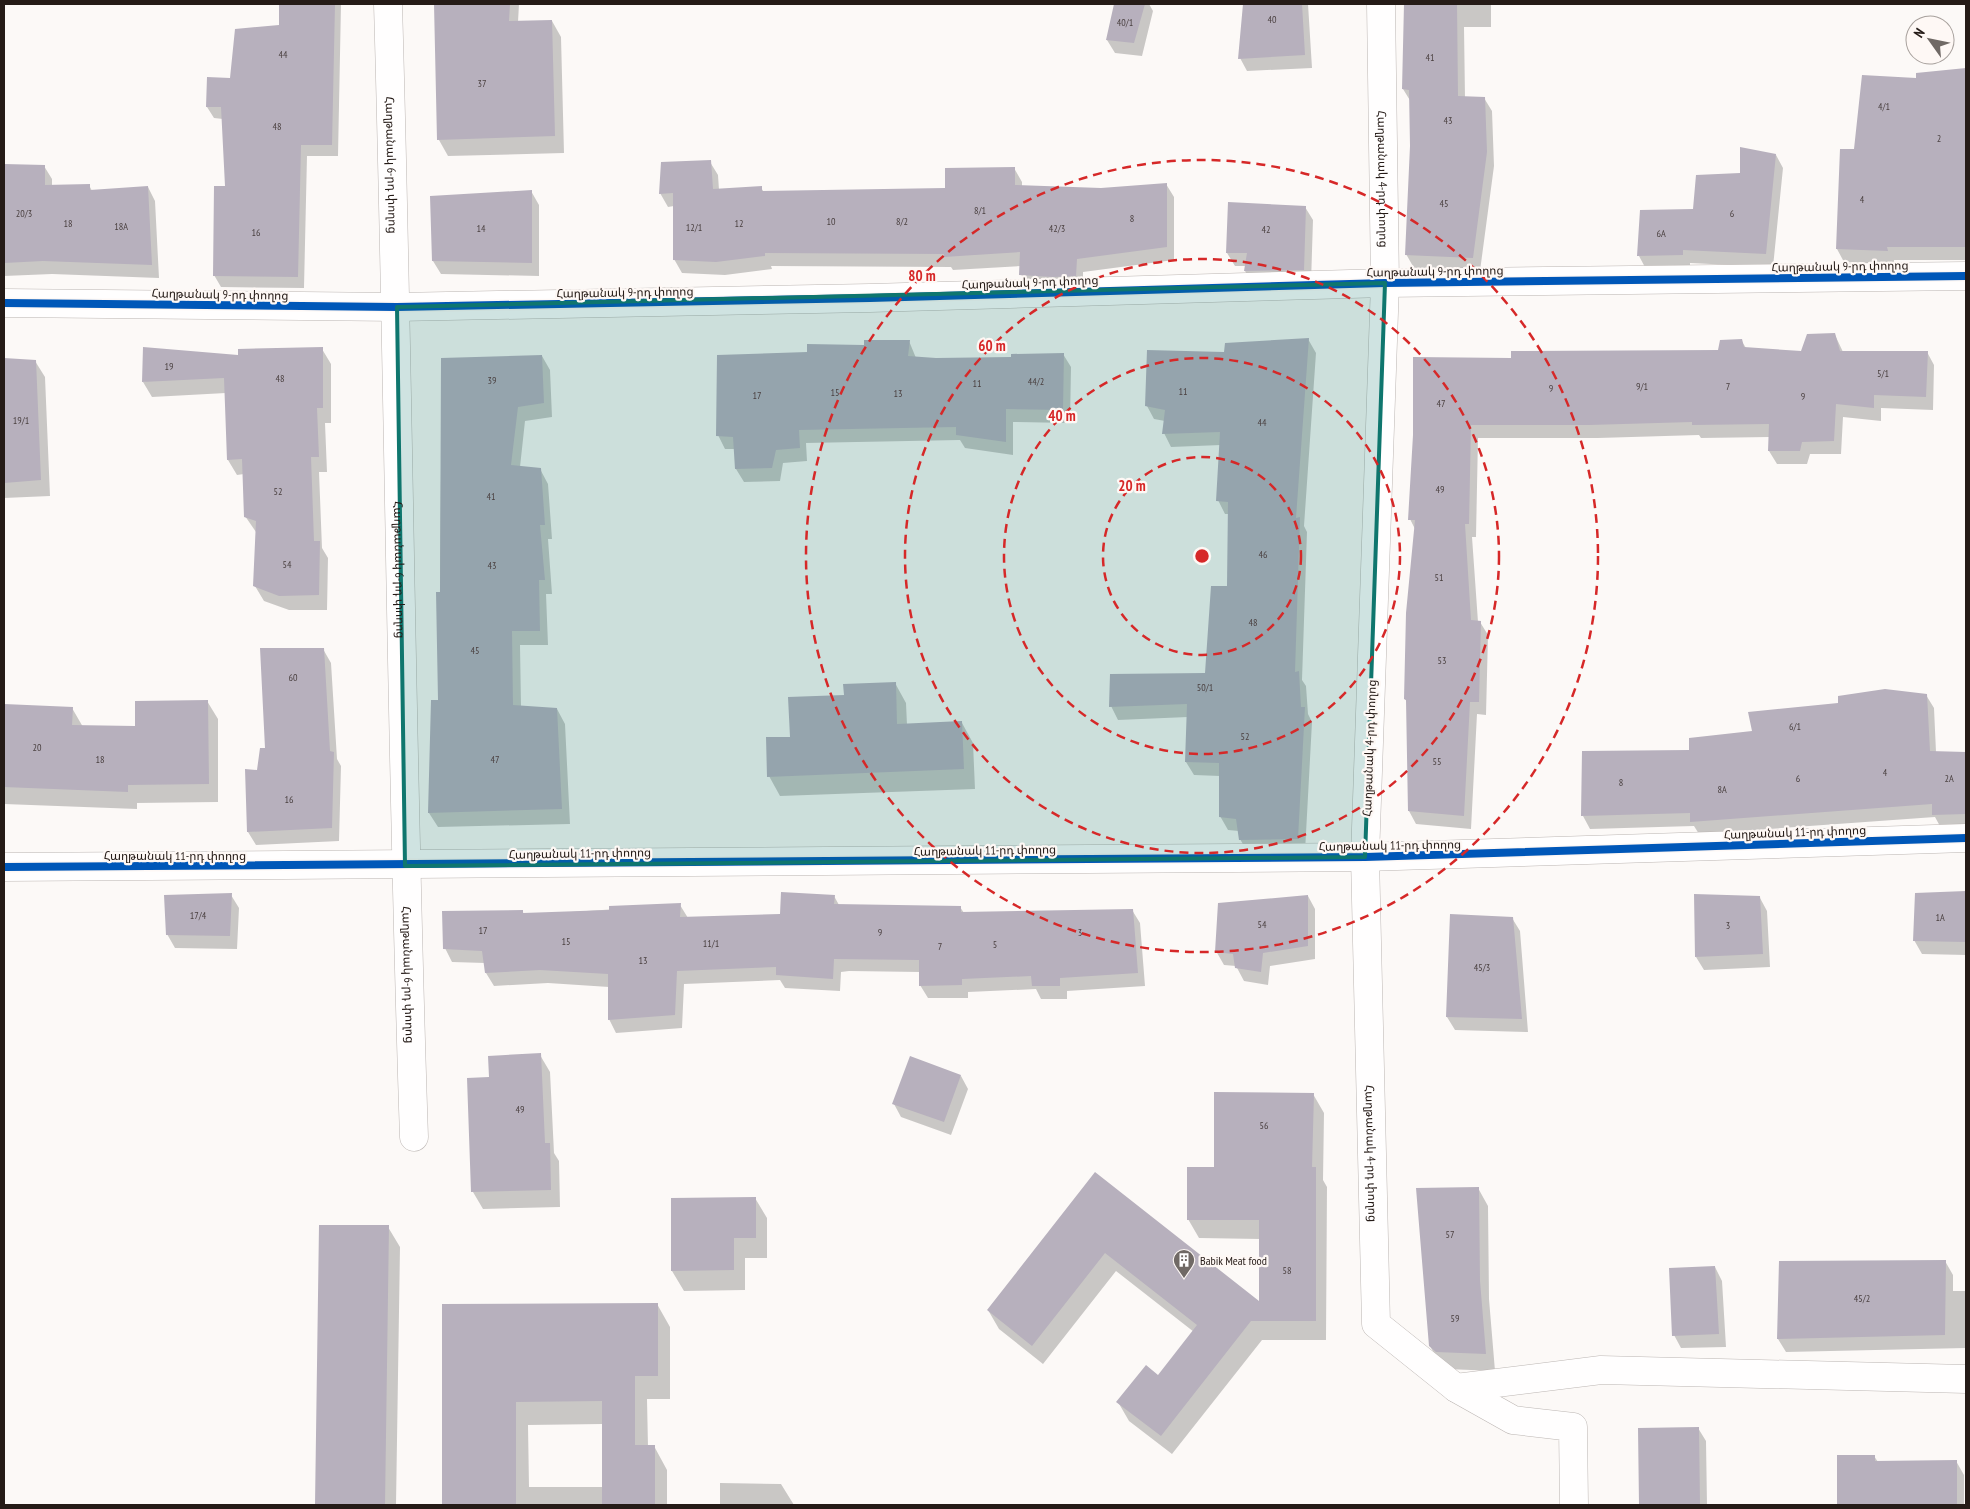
<svg xmlns="http://www.w3.org/2000/svg" width="1970" height="1509" font-family="'PT Sans Narrow','Noto Sans Armenian',sans-serif">
<style>
.shadow{fill:#0003;fill-rule:evenodd}
.building{fill:#b7b0bd}
.lines{fill:none;stroke-linecap:round;stroke-linejoin:round}
.minor-casing{stroke:#bcb6b3;stroke-width:29}
.minor{stroke:#fffefe;stroke-width:28}
.cycleway-casing{stroke:#fef8f5;stroke-width:11}
.cycleway{stroke:#0057b8;stroke-width:8}
.marked{fill:#0f766e;fill-opacity:0.2;stroke:#0f766e;stroke-width:4;stroke-linejoin:round}
.ring{fill:none;stroke:#d62828;stroke-width:2.5;stroke-dasharray:9 6}
.labels{text-anchor:middle;dominant-baseline:central;stroke-width:4.5;stroke-linejoin:round;paint-order:stroke}
.number-label{font-size:10px;fill:#4a4040}
.street-label{font-size:12px;fill:#251b17;stroke:#fef8f5}
.poi-label{font-size:12px;fill:#251b17;stroke:#fef8f5;text-anchor:start}
.centre{fill:#d62828;stroke:#fef8f5;stroke-width:2.5}
.ring-label{font-size:15px;text-anchor:middle;font-weight:bold;fill:#d62828;stroke:#fef8f5;stroke-width:4.5;stroke-linejoin:round;paint-order:stroke}
</style>
<rect width="100%" height="100%" fill="#fcf9f7"/>
<path class="shadow" d="M280,4H341L338,156H307L304,288L221,287L214,275L226,188L223,119L214,118L207,107L280,26Z
M435,4H519L518,22L552,21L561,37L564,153L448,156L439,140Z
M1115,4H1149L1153,11L1142,56L1115,53L1107,40Z
M1244,4H1308L1312,68L1247,71L1240,58Z
M1406,4H1491V27H1464L1465,98H1484L1492,111L1494,166L1480,271L1414,268L1406,254L1412,146L1411,102L1403,89Z
M1966,70V260H1894V264L1844,262L1837,249L1856,150L1917,79V74Z
M1776,155L1783,168L1773,267L1690,263V268L1646,269L1639,256L1742,174Z
M710,162L718,175L719,190L761,188L764,192L946,189L1014,168L1022,182V187L1101,189L1166,184L1174,197V260L1083,272V289L1028,288L1021,274V266L953,270L951,267L771,266L772,269L725,275L682,273L674,259V206L668,207L660,193Z
M4,165L44,166L52,179V186L89,185L92,191L148,187L155,201L159,278L52,274L4,276Z
M531,191L539,205V276L441,274L433,261L431,197Z
M1229,203L1305,207L1313,220L1311,283L1253,284L1245,271L1246,266H1235L1227,253Z
M1835,335L1843,352H1927L1934,365L1933,410L1881,408V421L1843,417L1841,454H1810L1807,464H1777L1769,451L1770,437L1701,438L1699,435L1598,438H1478L1476,537H1472L1478,622H1480L1488,635L1486,715L1477,714L1471,829L1416,824L1409,811L1407,702L1405,699L1415,529L1410,519L1512,359L1719,351L1741,340L1746,348L1802,353Z
M1308,339L1316,353L1304,526L1307,532L1302,680L1306,686L1308,714L1312,722L1305,852L1248,853L1240,839L1239,831L1228,830L1220,816V776L1194,775L1186,762L1188,717L1118,720L1111,706L1206,674L1228,587L1229,514H1225L1218,500L1221,445L1171,447L1164,433L1165,421L1154,419L1147,406L1225,353Z
M909,341L916,358L936,359H1012L1063,354L1071,367L1070,423L1013,422V455L965,448L960,440L806,443L807,461L783,463L780,481L744,482L736,469L735,449H725L718,435L808,353Z
M322,349L331,364V423H325L327,472H319L322,548L328,558L327,610H289L264,601L255,586L256,532L245,516L244,474L237,475L228,460L226,393L152,397L143,382L239,356Z
M542,356L550,370L552,417L525,421L520,467L540,469L548,484L552,539H548L552,594H546L548,645H520L521,707L557,709L565,724L570,824L438,827L429,813L439,702L442,359Z
M4,359L35,361L45,377L50,496L4,498Z
M323,649L331,663L337,759L341,766L339,841L256,845L248,832L266,750Z
M895,683L906,703L907,725L962,723L973,743L975,789L780,796L769,776L791,738L845,696Z
M1926,695L1934,708L1936,752L1966,754V827L1941,828L1935,817L1699,834L1694,826L1590,829L1583,816L1691,752L1753,733Z
M207,701L218,719V802L137,803V809L4,804V712L6,705L72,708L83,727H136Z
M1966,892V955L1922,954L1914,940L1917,894Z
M231,895L239,908L237,949L175,948L167,934Z
M834,896L839,905L960,907L964,913L1132,910L1140,923L1145,986L1067,991V999H1041L1036,989L968,992V998H928L920,985V972L849,971L841,972L840,991L785,988L780,980L684,984L682,1028L616,1033L609,1019V987L548,983L494,986L486,973L485,963L452,962L445,948L523,912L524,915L680,905L688,918L781,915Z
M1308,896L1315,909V959L1270,966L1268,985L1244,981L1236,966L1224,965L1216,951Z
M1760,898L1767,911L1770,967L1704,970L1696,957Z
M1512,918L1520,931L1528,1032L1455,1030L1447,1017Z
M540,1055L550,1072L554,1153L559,1161L560,1207L483,1209L473,1192L491,1078Z
M961,1076L968,1089L951,1135L901,1117L894,1104Z
M1313,1094L1324,1113L1323,1180L1327,1187L1326,1340H1262L1172,1454L1129,1421L1118,1402L1158,1377L1194,1332L1116,1271L1043,1364L999,1329L988,1310L1095,1174L1260,1303V1239L1199,1238L1188,1219L1215,1168Z
M1478,1188L1488,1206L1489,1299L1495,1371L1447,1369L1440,1364L1430,1346Z
M755,1198L767,1218V1258H745V1290L684,1291L672,1271Z
M320,1226L388,1227L400,1247L396,1505H317Z
M1945,1261L1953,1275V1291H1966V1348L1786,1352L1778,1339L1780,1263Z
M1715,1267L1722,1281L1726,1347L1681,1348L1674,1335Z
M657,1304L670,1327V1399H647L648,1447L654,1446L667,1470V1505H444L443,1305ZM603,1424L604,1487H529L528,1425Z
M1698,1428L1706,1441L1707,1505H1640L1639,1429Z
M1838,1456H1874L1878,1462L1956,1461L1964,1475V1505H1838Z
M720,1483L781,1484L794,1505H720Z"/>
<path class="building" d="M279,4H335L332,145H301L298,277L213,276L214,186H225L221,107H206L207,77L230,78L235,29L279,25Z
M434,4H510L509,21L552,20L555,136L437,140Z
M1114,4H1145L1134,43L1106,40Z
M1243,4H1302L1305,55L1238,59Z
M1404,4H1457L1458,96L1485,97L1487,152L1473,258L1405,255L1410,146L1409,90L1402,89Z
M1966,68V247H1887L1888,251L1836,249L1840,149H1854L1862,75L1916,78V73Z
M1740,147L1776,154L1766,254L1683,250V255L1637,256L1640,210L1693,209L1696,175L1740,173Z
M711,160L713,189L762,186V191L945,188V168L1015,167V185L1101,188L1167,183V247L1077,259L1076,276L1053,277L1019,275L1020,252L944,257V254L765,253V256L716,262L673,260V193L659,194L661,162Z
M4,164L45,165V185L90,184V190L148,186L152,265L43,261L4,263Z
M532,190V263L432,261L430,196Z
M1228,202L1306,206L1304,270L1244,271L1247,253H1226Z
M1835,333L1840,351H1928L1926,397L1874,395V408L1836,404L1834,441L1802,442L1800,451H1768L1769,424L1692,425V422L1589,425H1471L1469,524H1465L1471,620L1481,621L1479,702H1470L1464,816L1408,811L1406,700L1404,699L1406,613L1415,520H1408L1413,435V357L1511,358V351L1718,350L1720,340L1742,339L1744,347L1801,351L1807,334Z
M1309,338L1296,518L1300,517L1295,672L1299,671L1301,707H1305L1298,839L1239,840L1236,819L1219,817V763L1185,762L1187,704L1109,707L1110,674L1205,673L1211,586H1227L1228,502L1216,501L1220,432L1162,434L1165,410L1145,406L1147,350L1224,352L1225,343Z
M864,340H910L908,356L936,358L1011,357V354L1064,353L1063,410L1006,409V442L956,435V427L799,430L800,448L776,450L772,468L735,469L733,437L716,436L717,355L807,352V344L864,345Z
M143,347L238,355V349L323,347V408H317L319,457H311L314,541H320L319,595L279,596L253,586L256,521L244,517L242,459L227,460L224,378L142,382Z
M542,355L544,403L518,407L511,465L541,468L545,525H540L545,580H539L540,631H512L513,705L557,708L562,809L428,813L431,700H438L436,592H440L441,358Z
M4,358L36,360L41,480L4,483Z
M260,648H324L330,751L334,752L332,828L247,832L245,769L257,770L260,748H265Z
M896,682L897,724L962,721L964,769L767,777L766,737H790L788,697L844,695L843,684Z
M1885,689L1927,694L1930,751L1966,752V814L1932,815V804L1690,822V813L1581,816L1582,751L1689,750V738L1752,731L1748,712L1838,703V696Z
M208,700L209,784L128,785V792L4,787V704L73,707L72,725L135,726V701Z
M1966,891V942L1913,941L1915,893Z
M781,892L835,895L834,904L961,906V912L1133,909L1138,973L1060,978V986H1032L1031,976L962,979V985L919,986V960L834,959L833,979L776,975V967L677,971L675,1015L608,1020V974L540,970L485,973L482,951L443,949L442,911L523,910V913L609,910V906L681,903L680,917L780,914Z
M232,893L230,936L166,935L164,895Z
M1694,894L1760,896L1763,954L1695,957Z
M1308,895V946L1263,953L1261,972L1235,968L1233,954L1215,952L1218,903Z
M1450,914L1513,917L1522,1019L1446,1017Z
M541,1053L545,1143H550L551,1190L471,1192L467,1078L489,1077L488,1056Z
M910,1056L961,1075L944,1122L892,1104Z
M1214,1092L1314,1093L1312,1167H1316V1321H1251L1161,1436L1116,1402L1146,1365L1158,1375L1197,1325L1105,1253L1032,1346L987,1310L1095,1172L1259,1301V1220H1187V1167H1214Z
M1479,1187L1480,1281L1486,1354L1436,1352L1429,1346L1416,1188Z
M756,1197V1238H734V1270L671,1271V1198Z
M319,1225H389L385,1505H315Z
M1946,1260L1945,1335L1777,1339L1779,1261Z
M1715,1266L1719,1334L1672,1336L1669,1268Z
M658,1303V1376H635V1445H655V1505H602V1401L516,1402V1505H442V1304Z
M1699,1427L1700,1505H1639L1638,1428Z
M1837,1455H1875V1461L1957,1460V1505H1837Z"/>
<g class="lines">
<g class="minor-casing">
<g id="minor">
<path id="s1" d="M388,4C399,381 401,759 414,1137"/>
<path id="s2" d="M1381,4L1385,283L1365,857L1376,1324L1456,1388L1513,1420L1573,1427L1574,1505"/>
<path d="M4,303L397,307L870,298L1385,283L1966,276"/>
<path d="M4,867L1365,857L1966,838"/>
<path d="M1456,1388L1601,1370L1966,1379"/>
</g>
</g>
<use href="#minor" class="minor"/>
<g class="cycleway-casing">
<path id="cycleway" d="M4,303L397,307L870,298L1385,283L1966,276
M4,867L1365,857L1966,838"/>
</g>
<use href="#cycleway" class="cycleway"/>
</g>
<path class="marked" d="M1385,283L1365,857L405,866L397,307Z"/>
<g class="ring">
<circle cx="1202" cy="556" r="99"/>
<circle cx="1202" cy="556" r="198"/>
<circle cx="1202" cy="556" r="297"/>
<circle cx="1202" cy="556" r="396"/>
</g>
<defs>
<g id="building-pin" transform="scale(1.125)"><path d="M0 17L-7.5 6A9.5 9.5 0 1 1 7.5 6Z" fill="#706965" stroke="#fef8f5"/><path d="M-4-6H4V6H1V3H-1V6H-4ZM-2.5-4.3h1.7v1.8h-1.7ZM.8-4.3h1.7v1.8H.8ZM-2.5-1h1.7V.8h-1.7ZM.8-1h1.7V.8H.8Z" fill="#fff"/></g>
</defs>
<g fill-rule="evenodd">
<use href="#building-pin" x="1184" y="1260"/>
</g>
<g class="labels">
<g class="number-label">
<text x="1272" y="19">40</text>
<text x="1125" y="22">40/1</text>
<text x="283" y="54">44</text>
<text x="1430" y="57">41</text>
<text x="482" y="83">37</text>
<text x="1884" y="106">4/1</text>
<text x="1448" y="120">43</text>
<text x="277" y="126">48</text>
<text x="1939" y="138">2</text>
<text x="1862" y="199">4</text>
<text x="1444" y="203">45</text>
<text x="980" y="210">8/1</text>
<text x="24" y="213">20/3</text>
<text x="1732" y="213">6</text>
<text x="1132" y="218">8</text>
<text x="831" y="221">10</text>
<text x="902" y="221">8/2</text>
<text x="68" y="223">18</text>
<text x="739" y="223">12</text>
<text x="121" y="226">18А</text>
<text x="694" y="227">12/1</text>
<text x="481" y="228">14</text>
<text x="1057" y="228">42/3</text>
<text x="1266" y="229">42</text>
<text x="256" y="232">16</text>
<text x="1661" y="233">6А</text>
<text x="169" y="366">19</text>
<text x="1883" y="373">5/1</text>
<text x="280" y="378">48</text>
<text x="492" y="380">39</text>
<text x="1036" y="381">44/2</text>
<text x="977" y="383">11</text>
<text x="1642" y="386">9/1</text>
<text x="1728" y="386">7</text>
<text x="1551" y="388">9</text>
<text x="1183" y="391">11</text>
<text x="835" y="392">15</text>
<text x="898" y="393">13</text>
<text x="757" y="395">17</text>
<text x="1803" y="396">9</text>
<text x="1441" y="403">47</text>
<text x="21" y="420">19/1</text>
<text x="1262" y="422">44</text>
<text x="1440" y="489">49</text>
<text x="278" y="491">52</text>
<text x="491" y="496">41</text>
<text x="1263" y="554">46</text>
<text x="287" y="564">54</text>
<text x="492" y="565">43</text>
<text x="1439" y="577">51</text>
<text x="1253" y="622">48</text>
<text x="475" y="650">45</text>
<text x="1442" y="660">53</text>
<text x="293" y="677">60</text>
<text x="1205" y="687">50/1</text>
<text x="1795" y="726">6/1</text>
<text x="1245" y="736">52</text>
<text x="37" y="747">20</text>
<text x="100" y="759">18</text>
<text x="495" y="759">47</text>
<text x="1437" y="761">55</text>
<text x="1885" y="772">4</text>
<text x="1798" y="778">6</text>
<text x="1949" y="778">2А</text>
<text x="1621" y="782">8</text>
<text x="1722" y="789">8А</text>
<text x="289" y="799">16</text>
<text x="198" y="915">17/4</text>
<text x="1940" y="917">1А</text>
<text x="1262" y="924">54</text>
<text x="1728" y="925">3</text>
<text x="483" y="930">17</text>
<text x="880" y="932">9</text>
<text x="1080" y="932">3</text>
<text x="566" y="941">15</text>
<text x="711" y="943">11/1</text>
<text x="995" y="944">5</text>
<text x="940" y="946">7</text>
<text x="643" y="960">13</text>
<text x="1482" y="967">45/3</text>
<text x="520" y="1109">49</text>
<text x="1264" y="1125">56</text>
<text x="1450" y="1234">57</text>
<text x="1287" y="1270">58</text>
<text x="1862" y="1298">45/2</text>
<text x="1455" y="1318">59</text>
</g>
<g class="street-label">
<text stroke="none"><textPath href="#s1" startOffset="161">Հաղթանակ 6-րդ փողոց</textPath></text>
<text stroke="none"><textPath href="#s2" startOffset="175">Հաղթանակ 4-րդ փողոց</textPath></text>
<text transform="translate(1840 266) rotate(-1)">Հաղթանակ 9-րդ փողոց</text>
<text transform="translate(1435 271) rotate(-1)">Հաղթանակ 9-րդ փողոց</text>
<text transform="translate(1030 282) rotate(-2)">Հաղթանակ 9-րդ փողոց</text>
<text transform="translate(625 292) rotate(-1)">Հաղթանակ 9-րդ փողոց</text>
<text transform="translate(220 294) rotate(1)">Հաղթանակ 9-րդ փողոց</text>
<text stroke="none"><textPath href="#s1" startOffset="566">Հաղթանակ 6-րդ փողոց</textPath></text>
<text transform="translate(1369 748) rotate(-88)">Հաղթանակ 4-րդ փողոց</text>
<text transform="translate(1795 832) rotate(-2)">Հաղթանակ 11-րդ փողոց</text>
<text transform="translate(1390 845) rotate(-1)">Հաղթանակ 11-րդ փողոց</text>
<text transform="translate(985 850) rotate(-1)">Հաղթանակ 11-րդ փողոց</text>
<text transform="translate(580 853) rotate(-1)">Հաղթանակ 11-րդ փողոց</text>
<text x="175" y="855">Հաղթանակ 11-րդ փողոց</text>
<text stroke="none"><textPath href="#s1" startOffset="971">Հաղթանակ 6-րդ փողոց</textPath></text>
<text stroke="none"><textPath href="#s2" startOffset="1150">Հաղթանակ 4-րդ փողոց</textPath></text>
</g>
<g class="poi-label">
<text x="1200" y="1260">Babik Meat food</text>
</g>
</g>
<circle cx="1202" cy="556" r="8" class="centre"/>
<g class="ring-label">
<text x="922" y="281">80 m</text>
<text x="992" y="351">60 m</text>
<text x="1062" y="421">40 m</text>
<text x="1132" y="491">20 m</text>
</g>
<rect width="1970" height="1509" fill="none" stroke="#251b17" stroke-width="10"/>
<g transform="translate(1930 40) rotate(303)"><circle r="24" fill="#fef8f5" stroke="#a7a09c"/>
<path d="M0-4L9 19L0 12L-9 19Z" fill="#706965"/>
<text y="-8" font-size="14" font-weight="bold" text-anchor="middle" fill="#251b17">N</text>
</g>
</svg>
